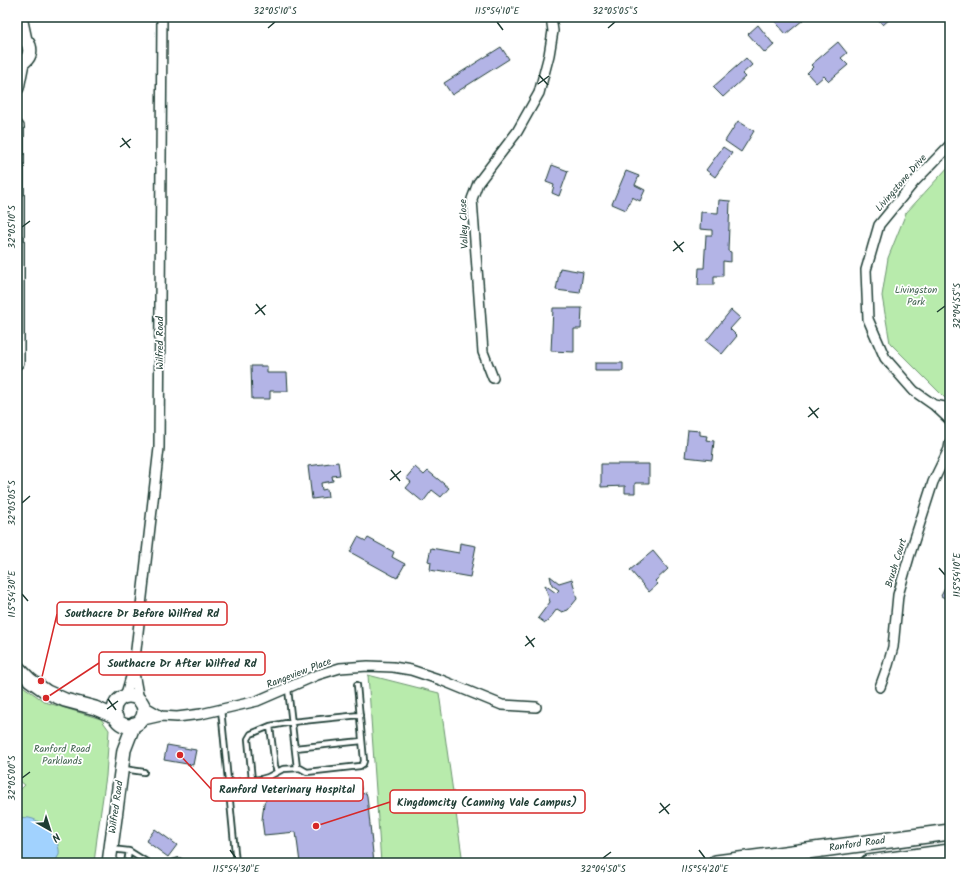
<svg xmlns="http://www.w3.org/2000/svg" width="967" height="880" font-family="Kalam,sans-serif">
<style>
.green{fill:#b8ebac;stroke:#6c9470}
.water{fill:#a1d2fe;stroke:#6d96ad}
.building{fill:#b3b4e6;stroke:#1f3d34}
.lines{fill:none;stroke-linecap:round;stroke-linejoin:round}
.lane-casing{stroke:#1f3d34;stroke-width:8}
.street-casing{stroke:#1f3d34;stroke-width:12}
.secondary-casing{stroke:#1f3d34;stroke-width:16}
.primary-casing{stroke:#1f3d34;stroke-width:18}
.lane{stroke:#fff;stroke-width:4.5}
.street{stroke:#fff;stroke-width:9}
.secondary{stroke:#fff;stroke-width:13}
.primary{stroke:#fff;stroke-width:15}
.ticks{fill:none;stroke:#1f3d34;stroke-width:1.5}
.labels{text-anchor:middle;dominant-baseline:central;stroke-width:3.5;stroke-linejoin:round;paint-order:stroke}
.street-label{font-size:10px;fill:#1f3d34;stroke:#fff}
.park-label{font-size:10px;fill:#3e604c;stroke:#fff}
.leader{fill:none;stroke:#d62828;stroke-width:1.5}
.callout-dot{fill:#d62828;stroke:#fff;stroke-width:1.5}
.callout{fill:#fff;stroke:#d62828;stroke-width:1.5}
.callout-label{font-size:11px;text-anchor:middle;font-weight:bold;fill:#1f3d34}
.neatline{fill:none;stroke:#1f3d34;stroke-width:1.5}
.ticks-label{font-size:10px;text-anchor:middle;fill:#1f3d34}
</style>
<rect width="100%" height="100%" fill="#fff"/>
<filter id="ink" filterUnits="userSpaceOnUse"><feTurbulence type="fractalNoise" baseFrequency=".025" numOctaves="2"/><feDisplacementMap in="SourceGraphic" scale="8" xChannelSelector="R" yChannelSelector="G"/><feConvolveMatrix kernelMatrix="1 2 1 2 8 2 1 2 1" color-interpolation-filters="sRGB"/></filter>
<g filter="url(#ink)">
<path class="green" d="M950,165V399H946L890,343L882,296L888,258L906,213Z
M368,675L439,693L463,863H381Z
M17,682L45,702L101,719L109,730L106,776L97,838L94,863H17V793L25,785L17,779Z"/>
<path class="water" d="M17,817C22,818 28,817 33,819C46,824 61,841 59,855L57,858V863H17Z"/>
<path class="building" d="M771,17H801L803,20L786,34Z
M876,17H892L883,25Z
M758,25L774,45L765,53L748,34Z
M838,42L847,53L841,58L848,65L829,81L824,76L816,83L807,73L813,67L811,65Z
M501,47L509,59L452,95L444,83Z
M746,58L752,65L742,74L745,77L723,97L713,87Z
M738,121L754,131L741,152L725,141Z
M723,147L732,153L715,177L706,170Z
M552,165L568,171L559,196L552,193L554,185L546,182Z
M626,171L639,176L635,185L645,190L640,201L632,197L626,210L612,204Z
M719,200L730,201L728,251L731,252V262L723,261V276H714V285H698L699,268H704L706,235H712V230L700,229L701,212L718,213Z
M560,268L583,272L580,293L556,290Z
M553,308H582L581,329H574V352L551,351Z
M731,310L740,318L730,329L737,336L722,354L706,341Z
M595,363H623V371H595Z
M251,366H267V373H287L288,391H270V399H252Z
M688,430L700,431V435L707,436L706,440L714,441L712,460L685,457Z
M338,462L340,475L332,476L333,481L321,483L322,490L327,489L328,497L312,499L308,466Z
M601,464H649V483H635V493H625V486L601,487Z
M415,467L424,475L428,471L449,488L441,497L432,490L423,502L406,488L411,482L406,478Z
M358,537L366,541L368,538L394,552L392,557L405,564L397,578L350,552Z
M460,543L476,546L470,577L430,570L431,562L428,561L431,548L459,553Z
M653,551L668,569L655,581L658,584L649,592L630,570Z
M550,576L559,583L572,579L577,599L568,610L562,612L557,609L547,622L545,623L538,618L550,602L545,585L556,593L559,590L552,585Z
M950,578V601L941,596Z
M167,745L196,750L193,765L164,760Z
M293,780L304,781L317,786L360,781L362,794L366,793L367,796L374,863H300L296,832L264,835L262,820L264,803L269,794L275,788L283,783Z
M155,829L177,845L168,857L146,841Z"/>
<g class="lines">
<g class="lane-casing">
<path id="lane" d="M288,689L297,768
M221,709L236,863
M270,726L275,766L277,771
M295,748L362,741
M124,769L144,772
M252,780L248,739L251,734L270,726L292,722L360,715
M229,783L261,779L268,777L283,769L300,768L307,772L360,766L363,764L364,761L357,685
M111,849L129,851L148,863
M127,863L129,851
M172,863L179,861L182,863"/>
</g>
<g class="street-casing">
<path id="street" d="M950,145L915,181L879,225L866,270L868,319L885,358L914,391L934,405L950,420
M493,378L483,352L472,199L478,183L517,132L539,93L549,55L553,31L551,17
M934,405L950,408
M134,673L139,700
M880,687L888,665L893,647L898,595L909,557L933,482L949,449L950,443
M125,697L134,667L159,448L162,17
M142,705L161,716
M139,721L161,716L177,717L201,714L257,701L317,675L340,668L368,666L393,667L411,670L441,680L502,705L536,707"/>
</g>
<g class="secondary-casing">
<path id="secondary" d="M20,17L25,40
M17,36C34,40 34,61 17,64
M17,88L22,63
M17,127V362
M17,667L30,680L47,692L65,700L95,708L116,717
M114 711a15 15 0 1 1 30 0a15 15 0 1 1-30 0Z
M109,863L124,750L134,724"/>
</g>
<g class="primary-casing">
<path id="primary" d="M716,863L950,832
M868,863L950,852"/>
</g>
<use href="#lane" class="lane"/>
<use href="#street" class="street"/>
<use href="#secondary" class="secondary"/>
<use href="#primary" class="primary"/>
</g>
</g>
<path class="ticks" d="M497,22L503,30M268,28L275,22M608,28L615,22M539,75L548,85M538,84L549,76M122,138L130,148M120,147L131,139M22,227L30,221M674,241L683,252M673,251L684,242M256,304L265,315M937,312L945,306M255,314L266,305M809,407L818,418M808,417L819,408M391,470L400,481M390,480L401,471M22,503L30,496M939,568L945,575M22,594L28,601M526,636L534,647M525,646L535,638M108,699L116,710M107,709L118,701M22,778L30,772M660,803L669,814M659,813L670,804M230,850L236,858M699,850L705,858M603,858L611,852"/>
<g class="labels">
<g class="street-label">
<text transform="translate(901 183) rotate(-49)">Livingstone Drive</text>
<text transform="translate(464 224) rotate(-92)">Valley Close</text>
<text transform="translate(160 343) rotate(-90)">Wilfred Road</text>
<text transform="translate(896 563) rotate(-73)">Brush Court</text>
<text transform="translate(299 673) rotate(-21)">Rangeview Place</text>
<text transform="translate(116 807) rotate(-82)">Wilfred Road</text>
<text transform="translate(857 844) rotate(-8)">Ranford Road</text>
</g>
<g class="park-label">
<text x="916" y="290">Livingston<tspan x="916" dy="12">Park</tspan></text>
<text x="62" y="749">Ranford Road<tspan x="62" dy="12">Parklands</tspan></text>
</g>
</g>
<path class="leader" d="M41 681L57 614M46 698L99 663M180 755L211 789M316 826L390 802"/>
<g class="callout-dot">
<circle cx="41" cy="681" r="4"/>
<circle cx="46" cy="698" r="4"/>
<circle cx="180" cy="755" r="4"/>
<circle cx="316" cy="826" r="4"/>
</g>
<g class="callout">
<rect x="57" y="602" width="170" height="23" rx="4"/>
<rect x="99" y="652" width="166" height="23" rx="4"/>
<rect x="211" y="778" width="152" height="23" rx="4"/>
<rect x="390" y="790" width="195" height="23" rx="4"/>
</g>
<g class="callout-label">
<text x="142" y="617">Southacre Dr Before Wilfred Rd</text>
<text x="182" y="667">Southacre Dr After Wilfred Rd</text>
<text x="287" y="793">Ranford Veterinary Hospital</text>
<text x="487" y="806">Kingdomcity (Canning Vale Campus)</text>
</g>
<rect width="967" height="880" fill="none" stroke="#fff" stroke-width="44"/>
<g transform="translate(50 830) rotate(141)" stroke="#ffffff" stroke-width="3" paint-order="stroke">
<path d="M0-3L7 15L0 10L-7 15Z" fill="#1f3d34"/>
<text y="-6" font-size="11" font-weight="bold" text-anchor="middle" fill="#1f3d34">N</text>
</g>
<rect x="22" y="22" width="923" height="836" class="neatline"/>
<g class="ticks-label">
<text x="275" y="14">32°05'10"S</text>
<text x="497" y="14">115°54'10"E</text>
<text x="615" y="14">32°05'05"S</text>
<text transform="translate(11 227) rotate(-90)" y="4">32°05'10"S</text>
<text transform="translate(956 306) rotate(-90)" y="4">32°04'55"S</text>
<text transform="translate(11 503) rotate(-90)" y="4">32°05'05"S</text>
<text transform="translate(956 575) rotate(-90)" y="4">115°54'10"E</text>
<text transform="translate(11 594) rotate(-90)" y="4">115°54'30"E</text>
<text transform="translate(11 778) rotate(-90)" y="4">32°05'00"S</text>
<text x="236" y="872">115°54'30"E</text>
<text x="603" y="872">32°04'50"S</text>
<text x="705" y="872">115°54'20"E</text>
</g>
</svg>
